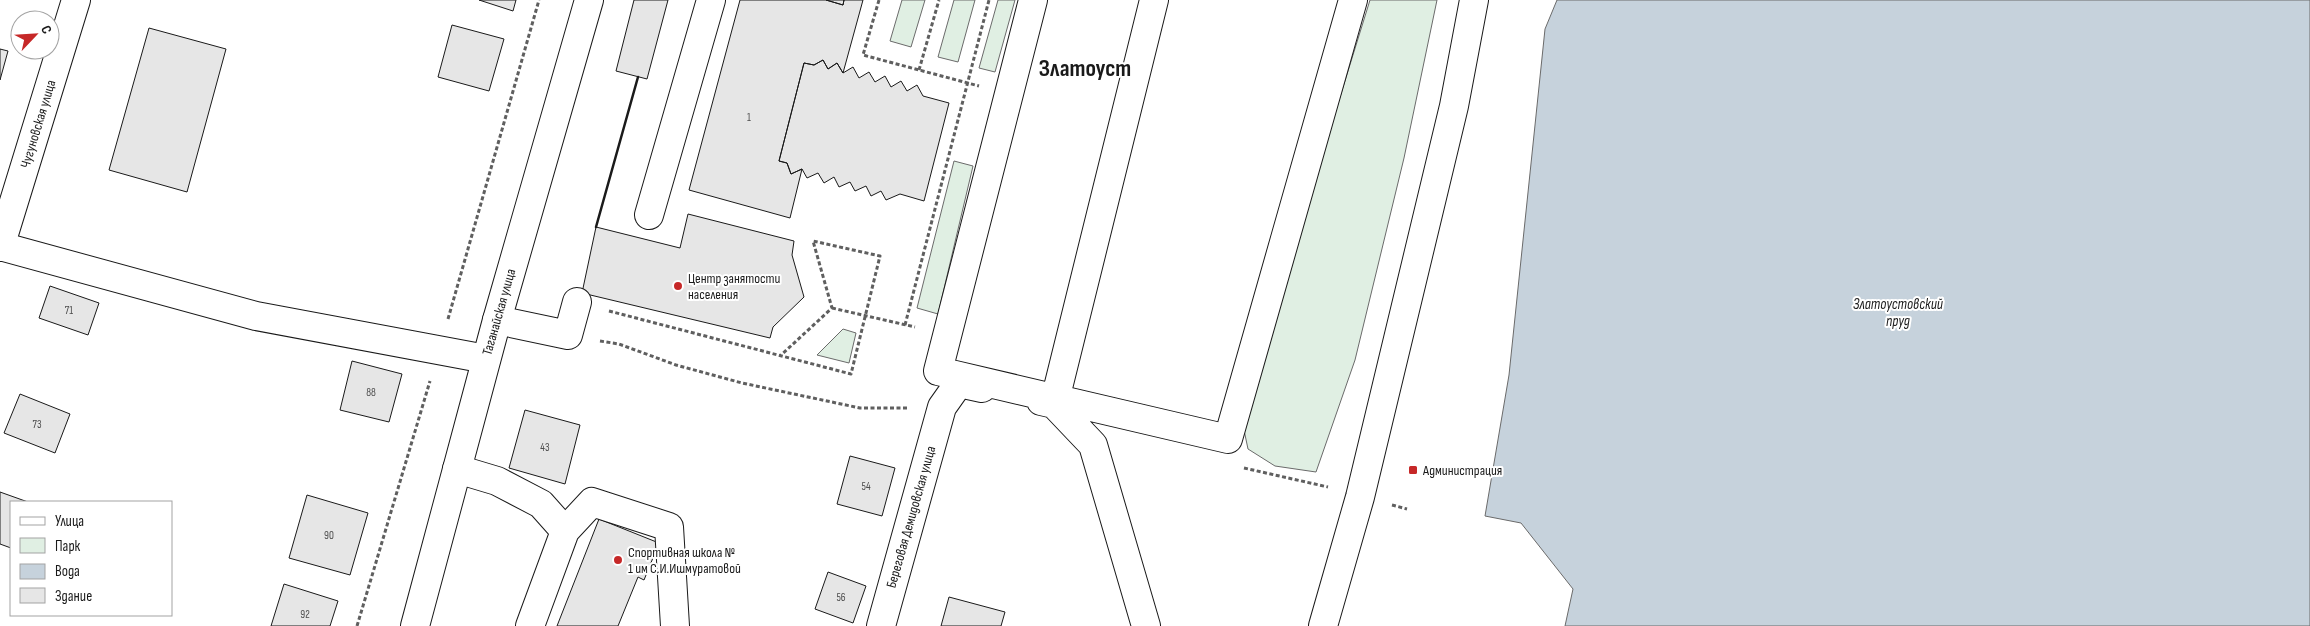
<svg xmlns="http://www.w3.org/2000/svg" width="2310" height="626" font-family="'Sofia Sans Condensed',sans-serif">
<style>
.green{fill:#e0efe3;stroke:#6a6a6a}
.water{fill:#c6d2dc;stroke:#6a6a6a}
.building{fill:#e6e6e6;stroke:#1a1a1a}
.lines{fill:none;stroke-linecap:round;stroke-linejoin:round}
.minor-casing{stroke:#1a1a1a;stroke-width:30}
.major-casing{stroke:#1a1a1a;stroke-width:30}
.path{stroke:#5f5f5f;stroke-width:3;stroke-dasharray:4 2.5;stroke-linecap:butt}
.minor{stroke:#fff;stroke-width:28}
.major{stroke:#fff;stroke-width:28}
.wall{stroke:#1a1a1a;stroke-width:2.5}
.poi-dot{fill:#c62828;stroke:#fff;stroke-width:2}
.labels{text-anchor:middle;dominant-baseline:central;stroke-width:4;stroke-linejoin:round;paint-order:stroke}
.number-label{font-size:11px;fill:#4d4d4d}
.street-label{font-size:14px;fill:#1a1a1a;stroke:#fff}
.poi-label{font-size:14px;fill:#1a1a1a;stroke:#fff;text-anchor:start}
.water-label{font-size:15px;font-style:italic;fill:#1a1a1a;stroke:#fff}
.town-label{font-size:24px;font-weight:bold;fill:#1a1a1a;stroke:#fff}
</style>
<rect width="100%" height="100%" fill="#fff"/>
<!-- green -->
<path class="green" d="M902 0H925L911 47 890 41Z
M954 0H975L958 62 938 57Z
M998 0H1015L995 72 979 68Z
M1370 0H1437L1404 158 1355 360 1316 472 1275 466 1248 449 1244 430 1296 239Z
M954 161 973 166 938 314 917 308Z
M843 329 856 333 849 363 817 355Z"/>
<!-- water -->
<path class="water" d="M1557 0H2310V626H1565L1573 589 1521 523 1485 516 1509 375 1545 29Z"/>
<!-- building -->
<path class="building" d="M479 0H516L513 11Z
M634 0H668L647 79 616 71Z
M740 0H826L843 5 844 0H863L843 73 837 63 828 69 823 60 814 65 804 63 779 161 787 163 791 174 802 169 790 218 689 190Z
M826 0H844L843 5Z
M452 25 504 39 489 91 438 77Z
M149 28 226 49 187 192 109 170Z
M0 49 8 51 0 80Z
M823 60 828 69 837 63 843 73 853 67 859 78 869 72 875 82 885 76 891 87 901 81 907 91 917 85 923 96 949 103 924 201 900 194 886 200 881 191 871 196 866 186 855 191 850 182 839 187 834 177 824 183 818 173 807 178 802 169 791 174 787 163 779 161 804 63 814 65Z
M688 214 794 241 792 255 804 297 773 327 770 338 582 293 596 227 680 248Z
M50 286 99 303 88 335 39 318Z
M352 361 402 374 389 422 340 410Z
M20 394 70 414 55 453 4 433Z
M525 410 580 425 565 484 509 468Z
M850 456 895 468 882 516 837 504Z
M0 492 28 502H11V548L0 544Z
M307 495 368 513 350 575 289 558Z
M599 519 659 543 644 580 638 577 618 626H557Z
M828 572 866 586 853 623 815 609Z
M284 584 338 601 330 626H271Z
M949 597 1005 612 1001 626H941Z"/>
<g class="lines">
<defs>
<path id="minor" d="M1033 0 938 371 1228 439 1353 0
M649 215 711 0
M0 246 256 316 486 359
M0 247 76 0
M497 320 568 335 577 302
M1041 401 1054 404 1093 445 1146 626
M1054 404 1154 0
M457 469 497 481 541 504 565 531
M530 626 565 531 592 502 669 527 675 626
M881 626 942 407 959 383 982 388"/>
<path id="major" d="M415 626 497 320 589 0
M1323 626 1360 497 1454 106 1474 0"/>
</defs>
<!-- minor casing -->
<use href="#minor" class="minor-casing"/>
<!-- major casing -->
<use href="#major" class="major-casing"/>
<!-- path -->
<path class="path" d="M879 0 863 55 979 86
M919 70 939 0
M832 308 915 327
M609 311 851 374 880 256 813 241 832 308 780 356
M448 319 539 0
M905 325 989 0
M600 341 619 344 676 365 742 383 860 408H907
M1244 468 1328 487
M1392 505 1407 509
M357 626 430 381"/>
<!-- minor -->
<use href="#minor" class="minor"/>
<!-- major -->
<use href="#major" class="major"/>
<!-- wall -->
<path class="wall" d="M596 227 638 77"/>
</g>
<!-- markers -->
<g class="poi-dot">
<circle cx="678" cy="286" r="5"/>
<rect x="1408" y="465" width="10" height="10" rx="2.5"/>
<circle cx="618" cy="560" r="5"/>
</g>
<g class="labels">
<!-- number labels -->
<g class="number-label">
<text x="749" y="117">1</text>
<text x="69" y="310">71</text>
<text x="371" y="392">88</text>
<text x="37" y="424">73</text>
<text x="545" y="447">43</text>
<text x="866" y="486">54</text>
<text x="329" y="535">90</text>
<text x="841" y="597">56</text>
<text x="305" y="614">92</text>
</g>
<!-- street labels -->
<g class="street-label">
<text transform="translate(38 124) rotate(-73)">Чугуновская улица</text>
<text transform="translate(499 312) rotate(-74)">Таганайская улица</text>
<text transform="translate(911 517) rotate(-74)">Береговая Демидовская улица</text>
</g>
<!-- poi labels -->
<g class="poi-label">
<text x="688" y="278">Центр занятости<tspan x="688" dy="16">населения</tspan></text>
<text x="1423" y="470">Администрация</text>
<text x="628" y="552">Спортивная школа №<tspan x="628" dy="16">1 им С.И.Ишмуратовой</tspan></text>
</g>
<!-- water labels -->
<g class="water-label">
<text x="1898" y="304">Златоустовский<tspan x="1898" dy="17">пруд</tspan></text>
</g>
<!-- town labels -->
<g class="town-label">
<text x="1085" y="68">Златоуст</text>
</g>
</g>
<!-- legend -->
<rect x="10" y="501" width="162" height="115" fill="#ffffff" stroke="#a3a3a3"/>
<rect x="20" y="517" width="25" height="8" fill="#ffffff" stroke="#a3a3a3"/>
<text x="55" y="526" font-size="15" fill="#1a1a1a">Улица</text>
<rect x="20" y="538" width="25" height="15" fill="#e0efe3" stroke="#a3a3a3"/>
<text x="55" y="551" font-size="15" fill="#1a1a1a">Парк</text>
<rect x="20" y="564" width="25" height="15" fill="#c6d2dc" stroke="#a3a3a3"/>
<text x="55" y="576" font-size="15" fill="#1a1a1a">Вода</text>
<rect x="20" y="588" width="25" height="15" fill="#e6e6e6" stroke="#a3a3a3"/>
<text x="55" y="601" font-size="15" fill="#1a1a1a">Здание</text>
<!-- north arrow -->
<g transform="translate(35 35) rotate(65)"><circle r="24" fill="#ffffff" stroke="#a3a3a3"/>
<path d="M0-4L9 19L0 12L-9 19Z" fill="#c62828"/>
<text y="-8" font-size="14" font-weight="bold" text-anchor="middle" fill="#1a1a1a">С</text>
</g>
</svg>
